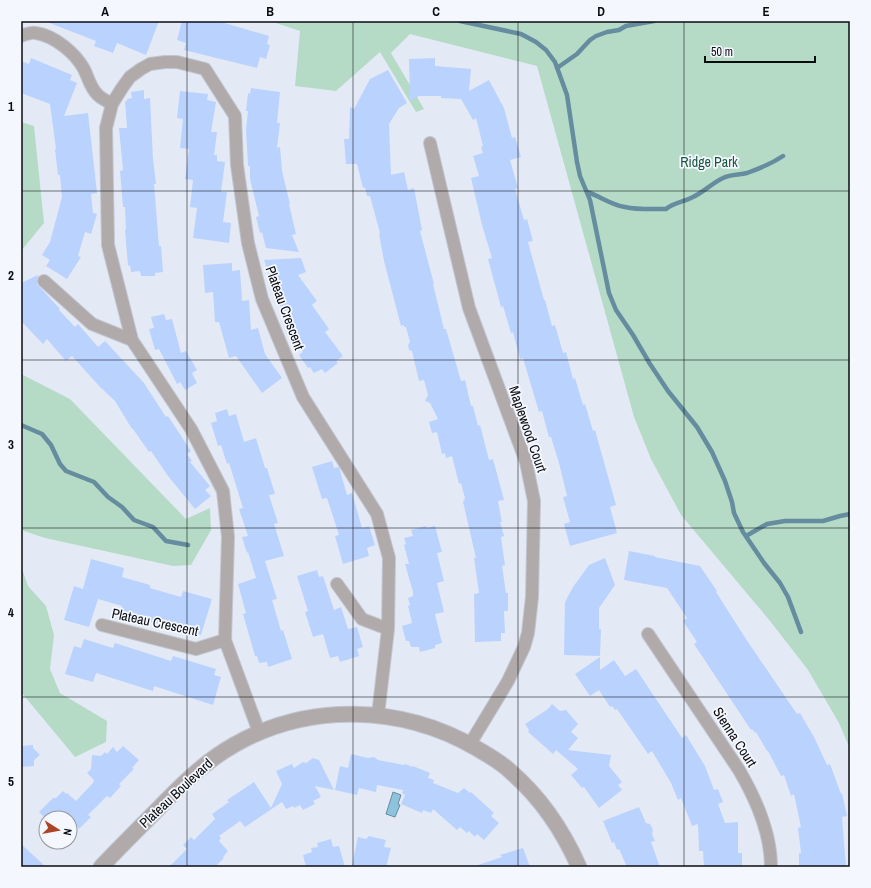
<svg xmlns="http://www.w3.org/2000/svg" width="871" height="888" font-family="'Archivo Narrow',sans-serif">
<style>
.green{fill:#b5dbc6}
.water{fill:#8dc3dc;stroke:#668c9f}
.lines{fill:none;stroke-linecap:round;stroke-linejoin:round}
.stream{stroke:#668c9f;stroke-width:4.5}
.building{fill:#bad2fe}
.minor-casing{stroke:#c1c6d0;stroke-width:14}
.tertiary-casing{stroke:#c1c6d0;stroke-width:17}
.minor{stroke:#b1aaaa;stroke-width:12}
.tertiary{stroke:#b1aaaa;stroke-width:15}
.grid{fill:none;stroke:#0a0c10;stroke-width:1;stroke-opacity:0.55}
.labels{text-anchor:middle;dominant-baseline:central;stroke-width:3.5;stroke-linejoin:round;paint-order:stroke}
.park-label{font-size:14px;fill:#19563c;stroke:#f4f7fe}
.street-label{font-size:14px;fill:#0a0c10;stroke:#f4f7fe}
.neatline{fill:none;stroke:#0a0c10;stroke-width:1.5}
.grid-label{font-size:13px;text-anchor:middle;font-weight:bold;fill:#0a0c10}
</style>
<rect width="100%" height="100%" fill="#e4eaf5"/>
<!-- green -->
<path class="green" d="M270 21H850V749L839 723 808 670 770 621 681 515 651 459 634 417 537 66 410 34 391 53 424 109 416 112 380 52 336 91 295 86 300 31Z
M21 122 34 126 44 223 21 251Z
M21 374 70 399 186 519 210 508 211 530 191 565 173 566 45 538 21 530Z
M21 566 28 586 46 606 54 635 50 669 60 693 107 721 106 742 75 757 21 692Z"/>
<!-- water -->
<path class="water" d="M393 792 401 795 398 804 400 805 395 817 386 814Z"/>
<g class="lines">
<!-- stream -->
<path class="stream" d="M460 21 521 34 536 42 546 50 555 62 567 95 577 162 580 176 590 200 609 293 616 310 633 335 650 364 668 391 697 427 712 452 725 481 732 502 734 513 743 532 764 563 780 583 788 597 801 632
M557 68 577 54 590 40 596 36 607 32 619 30 626 26 654 21
M587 192C600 196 611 205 625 207 638 210 653 209 666 209 673 203 683 202 691 198 703 193 712 183 723 178 731 174 739 175 747 173 761 168 771 164 783 156
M21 425 42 434 51 445 60 464 66 471 94 482 108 497 122 507 134 520 153 527 166 541 188 545
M746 536 767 524 785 521H823L840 516 850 514"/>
</g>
<!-- building -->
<path class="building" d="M47 21H159L146 55 117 43 113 53 94 46 96 41 47 22Z
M182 21H218L269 36 267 44 270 45 266 59 260 57 257 68 184 50 186 43 177 40Z
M31 58 72 75 70 80 77 83 64 116 88 113 97 193 91 194 93 213 97 214 91 234 85 232 78 256 81 257 67 279 46 266 50 260 42 255 50 242 62 197 60 175H58L55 149H56L50 104 21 93V61L29 64Z
M435 58V66L471 69 469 91 489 80 504 108 512 138 515 137 521 157 510 160 518 188 515 189 524 220 527 219 533 241 528 242 544 300H545L552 326 555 325 563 353 566 352 573 379 575 378 583 405 585 404 593 431 595 430 616 505 610 507 617 533 570 546 564 524 570 522 563 497 567 496 559 463 551 437H549L542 411 539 412 523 358 520 359 513 332 511 333 503 306 501 307 488 259 492 258 482 225 471 178 479 176 473 156 483 153 481 147 483 146 476 118 473 120 461 99 441 98V96H419L410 101 409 59Z
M388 70 407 103 399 108 389 124 391 175 404 172 408 190 414 188 422 230 420 231 434 284H433L444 329H446L461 381 465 380 471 406H473L478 426 480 425 489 460 493 459 504 500 498 501 502 522H500L504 536 501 537 505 565 502 566 506 593H508V611H504L505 633H501V641L475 642 474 594 479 593 474 558H476L464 506 463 502 465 498 461 483 459 484 452 456 446 458 445 453 442 454 437 432 432 433 429 422 438 419 430 403 425 401 428 395 424 380 419 381 412 351 409 350 408 345 410 342 406 327H404V325L401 326 384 261 379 234 380 233 370 196H367L365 187 363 188 357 164H346L344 139H349L350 107 354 109 370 79Z
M251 88 280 92 277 123H280L277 148 280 147 282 171 290 204H289L296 234 292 235 299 252 266 248 262 232 260 233 256 217 259 216 250 179V166H248L246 129 248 111H246L248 93 250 94Z
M144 90V99L150 98 153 159 156 184H154L159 246H161L163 272 155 273V276H141L140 271 131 272 130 265 128 266 125 230H126L125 207H123L120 171 123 170 119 128H127L125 101H127V99L132 98 131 92Z
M180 91 208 94 207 100 216 102 211 132H217L214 155H217V161L225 162 221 192H227L223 222 231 223 229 243 193 238 197 208 190 207 193 180 185 179 189 149 180 148 183 119 177 118Z
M301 258 306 272 298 275 317 301 312 305 329 329 325 332 343 356 336 361 338 363 325 373 322 369 314 373 310 367 308 368 299 355 303 352 286 328 293 323 275 299 280 296 271 273 269 274 264 260Z
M232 263V271L240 270 242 301 249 300 251 330 258 328 265 354 282 378 262 393 236 356 229 358 219 322H215L213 292 205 293 203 265Z
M38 275 37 284 60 309 59 310 75 327 78 324 98 347 105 341 144 383 166 417 168 416 191 451 187 454 192 461 190 462 210 486 205 490 211 496 195 509 168 476 151 451 149 452 133 429H132L115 401 100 387 72 356 66 361 47 339 43 344 21 321V283Z
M164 314 166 320 172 319 181 353 186 351 197 370 192 373 197 383 185 390 180 382 177 384 159 349 155 350 149 329 154 328 151 317Z
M227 409 229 416 236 414 244 442 256 438 265 468H267L275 494 269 495 278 523 274 524 284 556 265 561 277 599 272 600 281 631 283 630 292 659 268 667 267 662 259 663 257 656H255L243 614 246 613 238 584 256 578 248 552 247 553 242 537 248 536 239 509 243 508 231 469 229 463 227 464 221 445 218 446 211 423 217 421 215 413Z
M332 461 334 468 339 467 347 495 352 493 362 528 369 526 375 545 367 548 369 556 343 564 335 536 339 535 327 498 322 499 312 467Z
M426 526 427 528 435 526 442 552 437 553 444 581 437 583 444 612 435 614 442 643 435 645V648L420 652 419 647H411L409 641H406L402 626 412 623 408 606 410 605 408 598 413 596V592L405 564H409L404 545 406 544 404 538 413 536 411 530Z
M629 551 655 556V557L700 566 717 591 716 592 746 639 797 714 800 713 814 737 827 765 830 764 841 794 842 793 847 816 842 817 846 867H799V853H801L798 828 801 827 794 794 791 796 784 775 781 776 768 751H767L756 732 755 733 752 729 751 730 694 644 697 642 683 621 687 618 667 588 624 580Z
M605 558 615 585 599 608V629H601L600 656 564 655 565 602 573 587 589 565Z
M91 559 124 568 122 577 150 585V588L181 597 183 591 212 599 201 635 169 628 121 613 122 606 98 599 89 627 64 620 74 586 83 589Z
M317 570 319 577 323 576 334 610 341 607 348 629 357 627 363 647 357 649 359 656 340 662 338 656 330 658 323 634 313 637 305 612 308 611 297 576Z
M84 639 113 648 115 643 171 661 173 656 216 669 214 675 221 677 213 705 154 686 153 691 96 673 93 682 65 674 74 646 81 648Z
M600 657V670L614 660 625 676 636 669 682 738 686 735 705 766 714 790 718 789 723 802 718 804 725 823 738 822V853H742V867H704L703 851H699L698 824 692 826 681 798 678 800 671 783 652 751 648 754 617 709 615 710 612 706 610 707 599 690 590 696 575 674Z
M552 704 560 711 566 710 578 724 571 732 578 738 568 750 611 755 609 766 622 782 618 785 622 790 599 808 584 787 582 788 571 775 578 769 556 750 553 754 528 732 529 730 525 724 548 709Z
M33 745V748L40 755 34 760V766L21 767V746Z
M123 746 139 760 132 768 134 769 119 784 121 786 110 798 107 796 88 815 91 817 79 829 77 826 70 833V818H45L39 812 53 798H56L63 791 66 794 67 793 76 801 93 783 94 780 87 773 91 769 92 755 101 756 105 752 107 754 113 747 117 752Z
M351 754 368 758 374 757 378 760 404 765 405 764 413 767V766L430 773 428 778 434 780 433 783 458 793 464 788 470 793 471 792 494 813 491 816 499 823 484 840 477 834 475 837 469 831 467 833 460 827 457 830 433 809 431 813 423 810 422 813 401 804 405 795 402 793 403 790 377 785 376 792 359 788 357 795 335 790 340 766 348 768Z
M313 758 319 760 334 790 315 786 321 797 313 801 315 804 303 810 300 805 294 808 293 806 286 809 282 802 245 827 240 821 219 836 221 838 219 841 228 851 223 857 224 858 215 867H169L187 849 183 845 191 837 194 840 215 819 212 814 229 802 227 800 254 782 271 808 282 784 276 771 292 764 294 768 303 762 306 763Z
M639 807 646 823 650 824 653 830 652 834 655 841 651 842 660 867H627L619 849 617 850 614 842 612 843 603 821Z
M369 836 386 840 384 847 391 848 386 867H362L352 865 358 837 366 839Z
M331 839 333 847 339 846 345 867H306L303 855 312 852 311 848 318 847 317 843Z
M21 844 46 867H21Z
M523 848 530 867H478V865L502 857 500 855Z"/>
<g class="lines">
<defs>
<path id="minor" d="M21 36C26 34 31 32 36 33 55 36 75 53 84 69 88 77 90 87 97 94 100 98 107 101 112 104
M430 143 469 308 526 462 534 501 532 597 528 633 524 647 508 681 470 744
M44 281 92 324 132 340
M337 584 362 619 388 629
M102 625 196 649 225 640
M648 634 739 770C756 799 771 832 771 867
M259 732 225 640 228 537 223 491 191 429 132 340 108 245 106 128 112 104 122 88 130 77 141 69 150 64 165 62H177L205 69 235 116 237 165 248 243 262 299 303 397 377 514 389 558 388 629 378 715"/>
<path id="tertiary" d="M101 867C119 848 137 830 156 811 180 786 204 762 234 745 309 702 402 705 476 748 488 755 501 762 511 772 541 798 563 831 579 867"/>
</defs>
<!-- minor casing -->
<use href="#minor" class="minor-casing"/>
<!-- tertiary casing -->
<use href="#tertiary" class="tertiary-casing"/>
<!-- minor -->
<use href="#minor" class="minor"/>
<!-- tertiary -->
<use href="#tertiary" class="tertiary"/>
</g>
<!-- grid -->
<path class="grid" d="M187 21V867M353 21V867M518 21V867M684 21V867M21 191H850M21 360H850M21 528H850M21 697H850"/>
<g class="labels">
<!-- park labels -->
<g class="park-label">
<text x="709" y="162">Ridge Park</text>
</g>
<!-- street labels -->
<g class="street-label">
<text transform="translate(285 308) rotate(70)">Plateau Crescent</text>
<text transform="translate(528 429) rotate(71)">Maplewood Court</text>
<text transform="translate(155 622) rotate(12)">Plateau Crescent</text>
<text transform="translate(735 737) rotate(57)">Sienna Court</text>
<text transform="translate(176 793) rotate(-43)">Plateau Boulevard</text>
</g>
</g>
<!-- border -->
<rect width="871" height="888" fill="none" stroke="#f4f7fe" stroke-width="44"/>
<!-- north arrow -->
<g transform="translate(58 830) rotate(101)"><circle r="19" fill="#f4f7fe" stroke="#96999f"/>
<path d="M0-3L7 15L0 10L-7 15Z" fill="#ad4524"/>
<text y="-6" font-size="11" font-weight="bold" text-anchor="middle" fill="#0a0c10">N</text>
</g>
<!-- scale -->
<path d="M705 56v6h110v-6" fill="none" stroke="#0a0c10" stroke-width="2"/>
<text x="711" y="56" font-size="12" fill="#0a0c10" stroke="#f4f7fe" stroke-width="3" paint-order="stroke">50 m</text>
<rect x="22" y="22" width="827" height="844" class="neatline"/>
<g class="grid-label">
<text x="105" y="16">A</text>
<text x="270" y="16">B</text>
<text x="436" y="16">C</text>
<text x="601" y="16">D</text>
<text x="766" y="16">E</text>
<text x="11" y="111">1</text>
<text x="11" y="280">2</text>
<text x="11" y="449">3</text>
<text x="11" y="617">4</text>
<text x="11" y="786">5</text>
</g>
</svg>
